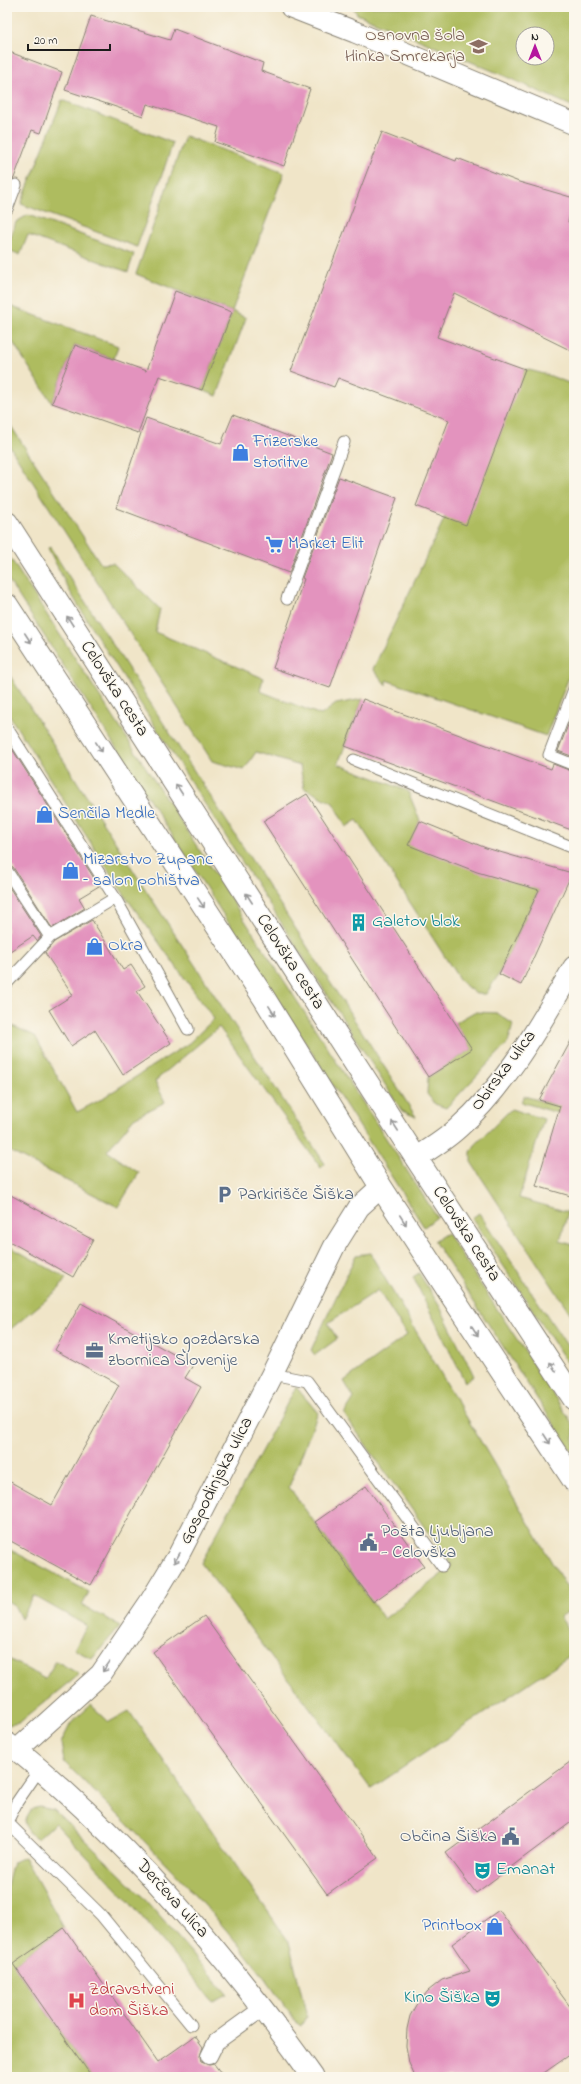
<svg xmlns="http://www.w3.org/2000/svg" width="581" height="2084" font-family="'Indie Flower',sans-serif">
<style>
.green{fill:#aebc5e;stroke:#656c3d;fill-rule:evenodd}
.building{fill:#e393be}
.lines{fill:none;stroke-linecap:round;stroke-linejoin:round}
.service-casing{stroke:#868072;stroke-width:13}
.pedestrian-casing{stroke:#868072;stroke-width:18}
.minor-casing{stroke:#868072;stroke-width:23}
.primary-casing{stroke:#868072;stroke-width:24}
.service{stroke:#fff;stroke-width:11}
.pedestrian{stroke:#fff;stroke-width:16}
.minor{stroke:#fff;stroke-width:21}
.primary{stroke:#fff;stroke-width:22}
.oneway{stroke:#999}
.labels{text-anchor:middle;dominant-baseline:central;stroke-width:3;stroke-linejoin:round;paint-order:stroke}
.education-label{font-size:18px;fill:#785e54;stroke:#fbf7ec;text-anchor:end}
.shop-label{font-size:18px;fill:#366cbe;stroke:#fbf7ec;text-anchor:start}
.street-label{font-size:18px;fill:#1c1c1c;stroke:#fbf7ec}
.culture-label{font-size:18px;fill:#0d838f;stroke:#fbf7ec;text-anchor:start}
.service-label{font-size:18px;fill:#4e5e75;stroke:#fbf7ec;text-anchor:start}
.health-label{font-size:18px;fill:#be3a42;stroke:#fbf7ec;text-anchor:start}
</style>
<rect width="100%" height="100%" fill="#fbf7ec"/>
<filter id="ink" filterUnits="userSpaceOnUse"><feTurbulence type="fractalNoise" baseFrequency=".025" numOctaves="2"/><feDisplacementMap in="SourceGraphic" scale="8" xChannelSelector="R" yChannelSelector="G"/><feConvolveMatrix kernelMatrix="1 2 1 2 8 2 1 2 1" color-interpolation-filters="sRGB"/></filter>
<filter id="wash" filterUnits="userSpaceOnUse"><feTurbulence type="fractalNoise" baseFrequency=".012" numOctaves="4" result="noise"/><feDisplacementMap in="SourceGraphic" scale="16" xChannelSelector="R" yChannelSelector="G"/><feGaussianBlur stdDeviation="0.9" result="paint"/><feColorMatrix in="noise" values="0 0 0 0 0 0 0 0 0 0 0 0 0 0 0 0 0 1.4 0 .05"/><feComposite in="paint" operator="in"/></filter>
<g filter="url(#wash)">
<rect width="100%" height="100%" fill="#f0e5c8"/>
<!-- green -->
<path class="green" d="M353 7H574V107L500 74 357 14ZM523 34H547V58H523Z
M62 100 173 143 137 247 21 204Z
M185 136 284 173 232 311 246 318 217 396 202 390 232 312 136 274Z
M28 215 134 254 128 272 28 235 20 255 7 249 16 222Z
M7 305 118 346 114 359 75 345 52 403 7 333Z
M525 369 548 375 574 385V664L546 736 386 680V685L373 669 445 517Z
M7 420 101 564 113 563 160 609 155 632 263 678 260 691 321 715 336 704 363 699 338 764 408 791 420 821 409 845 539 890 499 974 486 994H476L461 982 357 820 346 827 333 803 304 788 300 766 256 752 244 770 212 761 7 442Z
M50 547 368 1041 416 1117 402 1111 92 628 69 590 48 548Z
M7 553 437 1217 424 1227 7 578Z
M7 671 140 881 325 1164 321 1168 219 1027 155 1081 165 1102 134 1118 107 1151 139 1173 118 1207 7 1150 8 1024 35 1036 77 1112 98 1101 189 1043 214 1019 123 893 7 712Z
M474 1012 497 1013 513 1024 508 1043 446 1108 435 1104 427 1094 428 1077 472 1049 455 1023Z
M524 1096 574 1110V1118L521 1102Z
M511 1109 544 1119 519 1198 568 1212 560 1241 574 1245V1319L471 1162V1152L475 1145Z
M479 1213 574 1356V1373L472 1218Z
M447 1233 574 1426V1455L434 1241Z
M7 1245 66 1278 59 1289 7 1332Z
M370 1253 574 1600V1608L560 1617 574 1637V1653L371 1789 201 1563 296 1387 318 1413 289 1487 384 1619 452 1566 344 1414 354 1398 344 1381 407 1335 378 1290 328 1323 337 1339 315 1355 311 1350 356 1255Z
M419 1273 440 1307 474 1376 465 1382 413 1277Z
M7 1548 89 1592 82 1605 120 1626 92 1659 74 1649 87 1626 34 1596 21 1619 14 1605 7 1601Z
M7 1658 45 1679 56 1661 79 1674 19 1723 7 1725Z
M91 1705 109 1722 129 1711 289 1942 307 2017 302 2026 295 2021C232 1925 145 1841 64 1762L61 1743 71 1723Z
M39 1807 54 1810 141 1895 227 1994 213 2001 125 1897 55 1823 38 1839 28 1832 25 1821 32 1809Z
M24 1857 64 1928 13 1964 92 2077H7V1886L13 1862Z"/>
<g id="blocks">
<!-- building -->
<path class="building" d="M91 16 170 40 174 29 263 63 261 71 310 89 284 166 215 142 219 127 147 104 143 116 65 90Z
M7 51 62 72 41 133 32 130 14 178 10 182 7 189Z
M382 132 456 161 457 158 519 182 574 198 568 222 574 224V352L454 293 437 337 525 369 466 525 416 506 449 420 338 378 334 387 291 371Z
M175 291 232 312 202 390 159 376 138 433 52 403 75 345 146 371Z
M233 415 332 453 289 573 116 508 146 418 221 444Z
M339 477 397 498 330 688 273 668 304 579 302 578Z
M363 699 551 769 553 764 574 772V831L345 746Z
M572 715H574V757L558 751Z
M7 741 99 886 79 898 85 908 52 928 13 867 7 864Z
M307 794 472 1049 428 1077 263 821Z
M420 821 486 848 572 873 521 985 499 974 539 890 477 872 408 845Z
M7 884 41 936 37 941 33 936 7 953Z
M92 920 123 970 131 965 145 986 137 991 171 1043 123 1075 95 1030 71 1046 49 1010 73 995 45 953 54 942Z
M574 1035V1197L536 1186 560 1106 539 1100Z
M7 1193 93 1240 73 1277 7 1240Z
M81 1303 193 1365 185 1378 201 1387 91 1585 7 1539V1480L52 1505 119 1385 55 1350Z
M366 1486 424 1566 373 1602 315 1522Z
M204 1616 378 1858 327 1894 153 1652Z
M574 1759V1820L476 1893 446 1853Z
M499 1910 574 2012V2052L538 2077H415L409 2063 406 2046 407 2029 410 2016 416 2005 428 1991 442 1980 470 1971 452 1944Z
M64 1928 158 2062 195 2036 203 2047 200 2056 201 2062 209 2065 214 2064 224 2077H92L13 1964Z"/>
</g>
</g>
<g filter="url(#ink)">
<use href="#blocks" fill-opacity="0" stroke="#868072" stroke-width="1"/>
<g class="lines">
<defs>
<path id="service" d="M7 209 16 185
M287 599 344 442
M574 689 549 755 574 765
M7 728 115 898
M354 760 574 848
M7 871 50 937
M7 983 50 937 115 898 188 1029
M272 1374 307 1381 442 1566
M39 1770 17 1802 7 1822 101 1915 191 2025"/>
<path id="pedestrian" d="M209 2056 216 2042 263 2008"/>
<path id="minor" d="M291 7 355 32 574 124
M416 1158C430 1149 445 1140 458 1128 507 1085 541 1022 574 967
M7 1743C35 1763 60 1787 85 1810 171 1891 245 1981 313 2077
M17 1750 101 1674 150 1602 178 1556 272 1374 334 1247 359 1207 381 1187"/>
<path id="primary" d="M7 523 416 1158 574 1399
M7 605 264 998 381 1187 453 1298 574 1481"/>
</defs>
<!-- service casing -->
<use href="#service" class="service-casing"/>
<!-- pedestrian casing -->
<use href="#pedestrian" class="pedestrian-casing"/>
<!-- minor casing -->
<use href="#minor" class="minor-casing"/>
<!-- primary casing -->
<use href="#primary" class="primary-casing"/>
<!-- service -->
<use href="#service" class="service"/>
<!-- pedestrian -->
<use href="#pedestrian" class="pedestrian"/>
<!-- minor -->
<use href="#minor" class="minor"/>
<!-- primary -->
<use href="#primary" class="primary"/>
</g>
<!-- one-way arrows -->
<defs><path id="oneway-shaft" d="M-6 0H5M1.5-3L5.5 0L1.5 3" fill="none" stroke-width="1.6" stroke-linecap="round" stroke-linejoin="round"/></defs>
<g class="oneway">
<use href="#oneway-shaft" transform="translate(70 621) rotate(-123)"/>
<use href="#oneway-shaft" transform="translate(28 638) rotate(57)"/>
<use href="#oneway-shaft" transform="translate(99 747) rotate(57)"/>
<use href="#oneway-shaft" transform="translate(179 789) rotate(-123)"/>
<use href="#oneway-shaft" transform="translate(249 898) rotate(-123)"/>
<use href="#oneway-shaft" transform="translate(201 903) rotate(56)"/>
<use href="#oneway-shaft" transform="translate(272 1011) rotate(58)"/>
<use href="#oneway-shaft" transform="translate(395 1126) rotate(-123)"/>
<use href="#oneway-shaft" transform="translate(403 1220) rotate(57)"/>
<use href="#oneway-shaft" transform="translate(475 1331) rotate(57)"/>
<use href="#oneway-shaft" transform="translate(553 1367) rotate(-123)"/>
<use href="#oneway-shaft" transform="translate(547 1439) rotate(57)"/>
<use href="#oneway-shaft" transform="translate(177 1558) rotate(120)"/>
<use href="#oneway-shaft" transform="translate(106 1667) rotate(126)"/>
</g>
</g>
<!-- icons -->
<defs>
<symbol id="school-bare" viewBox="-9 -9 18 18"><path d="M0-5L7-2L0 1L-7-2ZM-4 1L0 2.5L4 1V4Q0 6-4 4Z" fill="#8d6e63" stroke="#fbf7ec" stroke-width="2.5" paint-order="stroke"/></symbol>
<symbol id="shop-bare" viewBox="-9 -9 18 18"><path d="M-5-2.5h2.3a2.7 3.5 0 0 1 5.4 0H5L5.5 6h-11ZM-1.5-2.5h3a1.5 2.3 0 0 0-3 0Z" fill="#3f7fe0" stroke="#fbf7ec" stroke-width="2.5" paint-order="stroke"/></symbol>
<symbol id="supermarket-bare" viewBox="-9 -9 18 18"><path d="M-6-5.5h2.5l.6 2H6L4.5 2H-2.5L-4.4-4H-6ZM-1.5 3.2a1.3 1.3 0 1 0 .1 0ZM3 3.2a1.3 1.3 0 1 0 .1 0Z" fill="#3f7fe0" stroke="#fbf7ec" stroke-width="2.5" paint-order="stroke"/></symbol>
<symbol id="building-bare" viewBox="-9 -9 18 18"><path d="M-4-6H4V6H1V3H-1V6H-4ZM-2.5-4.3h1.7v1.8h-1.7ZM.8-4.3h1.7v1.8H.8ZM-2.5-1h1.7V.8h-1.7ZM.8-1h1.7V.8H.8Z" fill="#0f9aa8" stroke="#fbf7ec" stroke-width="2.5" paint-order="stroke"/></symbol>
<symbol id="parking-bare" viewBox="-9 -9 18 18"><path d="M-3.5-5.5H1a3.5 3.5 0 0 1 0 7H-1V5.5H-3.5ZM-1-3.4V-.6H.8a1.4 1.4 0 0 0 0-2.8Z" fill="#5c6f8a" stroke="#fbf7ec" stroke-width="2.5" paint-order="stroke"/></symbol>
<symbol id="office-bare" viewBox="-9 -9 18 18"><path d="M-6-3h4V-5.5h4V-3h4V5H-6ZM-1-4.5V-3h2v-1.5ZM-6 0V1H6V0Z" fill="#5c6f8a" stroke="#fbf7ec" stroke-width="2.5" paint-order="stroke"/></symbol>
<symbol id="civic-bare" viewBox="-9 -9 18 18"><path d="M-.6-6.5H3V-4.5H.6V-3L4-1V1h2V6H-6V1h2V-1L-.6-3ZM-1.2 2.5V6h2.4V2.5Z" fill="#5c6f8a" stroke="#fbf7ec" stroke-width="2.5" paint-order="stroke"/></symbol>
<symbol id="theatre-bare" viewBox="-9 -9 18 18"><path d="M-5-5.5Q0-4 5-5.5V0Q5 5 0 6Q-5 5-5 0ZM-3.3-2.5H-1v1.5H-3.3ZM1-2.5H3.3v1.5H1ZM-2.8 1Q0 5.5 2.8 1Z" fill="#0f9aa8" stroke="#fbf7ec" stroke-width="2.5" paint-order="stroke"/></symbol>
<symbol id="hospital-bare" viewBox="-9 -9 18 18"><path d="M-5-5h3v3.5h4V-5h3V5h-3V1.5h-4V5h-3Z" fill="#e0444e" stroke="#fbf7ec" stroke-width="2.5" paint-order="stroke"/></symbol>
</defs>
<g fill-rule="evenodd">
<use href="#school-bare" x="466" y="34" width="25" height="25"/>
<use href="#shop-bare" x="228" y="440" width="25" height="25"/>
<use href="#supermarket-bare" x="262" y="532" width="25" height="25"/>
<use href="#shop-bare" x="32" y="802" width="25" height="25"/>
<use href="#shop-bare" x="58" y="858" width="25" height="25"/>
<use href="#building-bare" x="346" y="910" width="25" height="25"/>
<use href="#shop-bare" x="82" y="934" width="25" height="25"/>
<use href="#parking-bare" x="212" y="1182" width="25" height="25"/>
<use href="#office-bare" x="82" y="1338" width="25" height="25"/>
<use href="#civic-bare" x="356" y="1530" width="25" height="25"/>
<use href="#civic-bare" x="498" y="1824" width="25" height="25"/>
<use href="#theatre-bare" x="470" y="1858" width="25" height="25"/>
<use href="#shop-bare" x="482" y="1914" width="25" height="25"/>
<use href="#theatre-bare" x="480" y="1986" width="25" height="25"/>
<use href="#hospital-bare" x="64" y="1988" width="25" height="25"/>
</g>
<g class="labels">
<!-- education labels -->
<g class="education-label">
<text x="465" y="36">Osnovna šola<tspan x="465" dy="21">Hinka Smrekarja</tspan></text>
</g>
<!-- shop labels -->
<g class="shop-label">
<text x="253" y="442">Frizerske<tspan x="253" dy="21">storitve</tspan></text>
<text x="288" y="544">Market Elit</text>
<text x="58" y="814">Senčila Medle</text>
<text x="83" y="860">Mizarstvo Zupanc<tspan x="83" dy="21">– salon pohištva</tspan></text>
<text x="108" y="946">Okra</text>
<text x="482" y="1926" text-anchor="end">Printbox</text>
</g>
<!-- street labels -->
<g class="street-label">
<text transform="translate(114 689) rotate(57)">Celovška cesta</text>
<text transform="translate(290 962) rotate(57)">Celovška cesta</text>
<text transform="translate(504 1071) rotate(-53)">Obirska ulica</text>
<text transform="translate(466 1234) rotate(57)">Celovška cesta</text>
<text transform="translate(217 1481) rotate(-63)">Gospodinjska ulica</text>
<text transform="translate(172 1899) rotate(48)">Derčeva ulica</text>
</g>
<!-- culture labels -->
<g class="culture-label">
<text x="372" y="922">Galetov blok</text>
<text x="496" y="1870">Emanat</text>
<text x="480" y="1998" text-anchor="end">Kino Šiška</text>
</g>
<!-- service labels -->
<g class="service-label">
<text x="238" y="1195">Parkirišče Šiška</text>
<text x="108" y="1340">Kmetijsko gozdarska<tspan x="108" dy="21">zbornica Slovenije</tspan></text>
<text x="381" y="1532">Pošta Ljubljana<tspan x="381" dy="21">- Celovška</tspan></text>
<text x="497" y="1837" text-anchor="end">Občina Šiška</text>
</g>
<!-- health labels -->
<g class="health-label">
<text x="89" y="1990">Zdravstveni<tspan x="89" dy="21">dom Šiška</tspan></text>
</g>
</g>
<!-- margin -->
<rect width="581" height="2084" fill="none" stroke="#fbf7ec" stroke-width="24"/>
<!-- north arrow -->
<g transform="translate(535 46)"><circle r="19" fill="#fbf7ec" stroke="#a29f99"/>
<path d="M0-3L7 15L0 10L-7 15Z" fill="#b5179e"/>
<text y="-6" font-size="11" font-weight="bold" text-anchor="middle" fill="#1c1c1c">N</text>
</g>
<!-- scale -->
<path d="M28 44v6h82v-6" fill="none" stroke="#1c1c1c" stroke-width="2"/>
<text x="34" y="44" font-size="12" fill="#1c1c1c" stroke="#fbf7ec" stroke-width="3" paint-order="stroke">20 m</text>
</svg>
